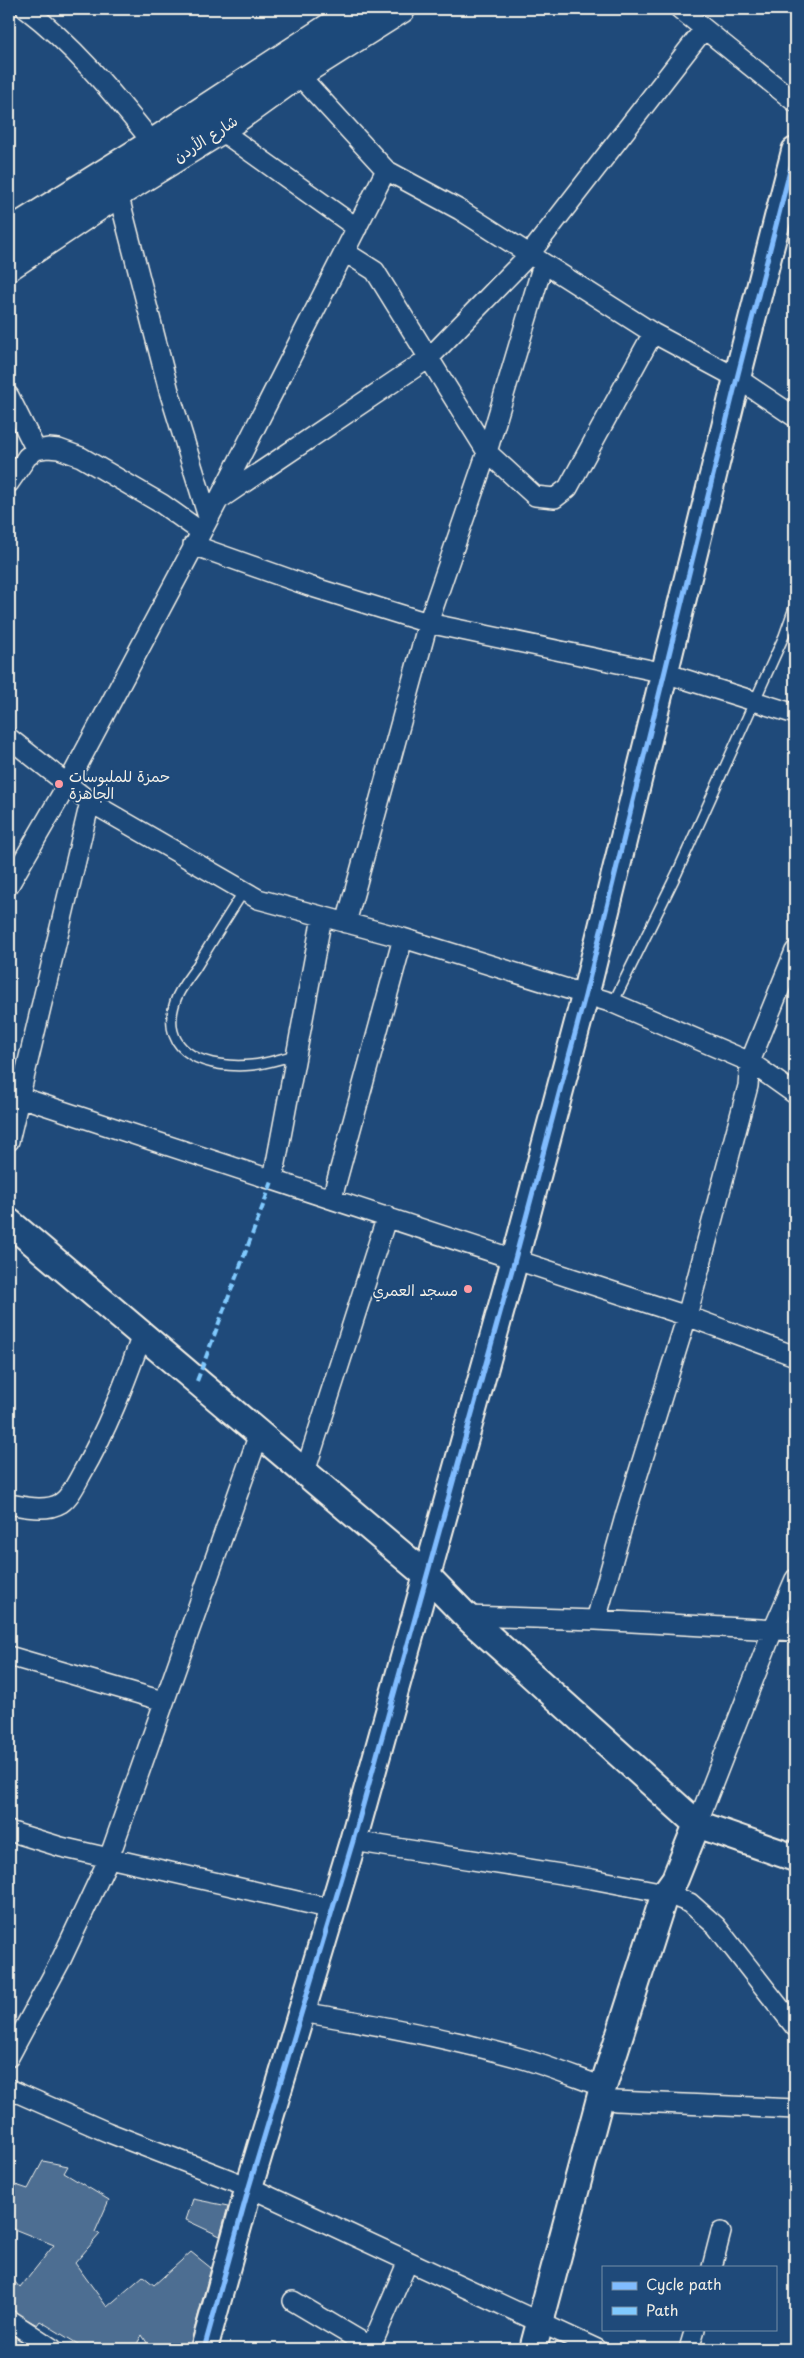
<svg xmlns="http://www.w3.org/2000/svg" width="804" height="2358" font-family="'Playpen Sans','Playpen Sans Arabic',sans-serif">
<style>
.building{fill:#4d6e92;stroke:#f4f1e8}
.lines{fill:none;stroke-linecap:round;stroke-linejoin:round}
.lane-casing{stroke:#f4f1e8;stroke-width:12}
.street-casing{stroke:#f4f1e8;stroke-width:22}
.secondary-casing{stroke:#f4f1e8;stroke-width:30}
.highway-casing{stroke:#f4f1e8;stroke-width:31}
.lane{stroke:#1f4a7a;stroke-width:9}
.street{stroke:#1f4a7a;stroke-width:19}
.secondary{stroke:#1f4a7a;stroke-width:26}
.highway{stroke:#1f4a7a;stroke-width:28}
.quiet{stroke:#80caff;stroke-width:4;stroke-dasharray:8 4;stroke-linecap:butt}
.cycleway-casing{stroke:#1f4a7a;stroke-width:8}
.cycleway{stroke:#80bcff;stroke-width:5}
.poi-dot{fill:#ff9aa2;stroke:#1f4a7a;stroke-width:2}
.labels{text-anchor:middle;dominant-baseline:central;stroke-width:4;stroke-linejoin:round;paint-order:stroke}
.street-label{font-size:15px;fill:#f4f1e8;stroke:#1f4a7a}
.poi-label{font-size:15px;fill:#f4f1e8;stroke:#1f4a7a;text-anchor:start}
</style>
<rect width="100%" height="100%" fill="#1f4a7a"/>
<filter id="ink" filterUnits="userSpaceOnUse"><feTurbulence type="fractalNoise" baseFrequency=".02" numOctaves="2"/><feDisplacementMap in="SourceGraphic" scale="10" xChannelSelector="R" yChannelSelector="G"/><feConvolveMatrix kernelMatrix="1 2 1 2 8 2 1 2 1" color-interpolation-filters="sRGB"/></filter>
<g filter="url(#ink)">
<!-- building -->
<path class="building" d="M43 2161 68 2166 64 2173 109 2200 95 2232 100 2234 75 2263 107 2307 143 2276 154 2285 191 2252 211 2268 189 2349H151L142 2335 134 2349H86L40 2321 37 2325 9 2309V2275L20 2288 54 2245 9 2227 16 2185 28 2189Z
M193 2199 228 2206 220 2236 186 2220Z
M9 2333 23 2342 17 2349H9Z"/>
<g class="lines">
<defs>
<path id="lane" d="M244 891C227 917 211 943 195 969 188 979 178 991 175 1002 158 1055 210 1069 252 1065 266 1064 282 1058 296 1055
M613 1003 677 873 784 636 795 605"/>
<path id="street" d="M26 9C76 47 114 95 153 143
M680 9 795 102
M298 74 386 170 460 210 653 333 737 378 795 417
M220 130 357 228
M118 193 169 391 208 517
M345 252 375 271 487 452 535 496 555 498 568 488 653 333
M9 396 36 450
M9 483 27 457 36 450 48 448 59 449 81 457 162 504 200 531
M220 499 429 358 529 255 704 29
M193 545 309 586 428 623 665 673 795 714
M9 738 90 802 258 899 403 938 613 1003 750 1062 795 1094
M9 885 67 785 219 499 386 170
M346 923 428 623 487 452 543 264
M20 1097 687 1316 795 1356
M9 1141 90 802
M273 1179 322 917
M332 1198 403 938
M305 1472 387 1216
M9 1504C26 1507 46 1512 61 1503 70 1497 76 1484 81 1475 107 1430 125 1383 142 1335
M466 1616 596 1620 795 1631
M596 1620 626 1513 687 1316 748 1086 750 1062 795 951
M9 1656 163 1701
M697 1824 773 1630 795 1579
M9 1831 61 1847 332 1909
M353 1841 592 1879 665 1893 690 1903 716 1926 795 2027
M301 2012C375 2024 448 2038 520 2058 548 2066 575 2077 603 2087
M9 2057 61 1960 109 1858 259 1434
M9 2089 107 2132 249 2187 597 2349
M616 2101 795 2109
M712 2267 721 2232
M293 2301 374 2349
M9 2320 53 2349
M371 2347 408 2261
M689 2349 695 2329"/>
<path id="secondary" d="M9 1222 426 1575 466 1616 697 1824 795 1858
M204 2349 249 2187 353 1841 515 1259 585 996 737 378 795 151
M533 2349 603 2087 665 1893 675 1879 697 1824"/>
<path id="highway" d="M9 233 153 143 358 9
M9 266 118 193 220 130 298 74 401 9"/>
</defs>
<!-- lane casing -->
<use href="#lane" class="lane-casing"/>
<!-- street casing -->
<use href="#street" class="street-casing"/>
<!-- secondary casing -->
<use href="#secondary" class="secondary-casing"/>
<!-- highway casing -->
<use href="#highway" class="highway-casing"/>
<!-- lane -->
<use href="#lane" class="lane"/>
<!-- street -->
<use href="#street" class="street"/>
<!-- secondary -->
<use href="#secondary" class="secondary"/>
<!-- highway -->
<use href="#highway" class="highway"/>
<!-- quiet -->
<path class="quiet" d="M197 1381 273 1179"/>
<defs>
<path id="cycleway" d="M204 2349 249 2187 353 1841 515 1259 585 996 737 378 795 151"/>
</defs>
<!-- cycleway casing -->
<use href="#cycleway" class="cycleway-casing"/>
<!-- cycleway -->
<use href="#cycleway" class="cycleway"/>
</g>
</g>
<!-- markers -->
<g class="poi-dot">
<circle cx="59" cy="784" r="5"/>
<circle cx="468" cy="1289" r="5"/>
</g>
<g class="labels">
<!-- street labels -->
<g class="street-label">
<text transform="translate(205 138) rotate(-33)">شارع الأردن</text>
</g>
<!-- poi labels -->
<g class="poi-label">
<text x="69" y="775">حمزة للملبوسات<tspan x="69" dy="17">الجاهزة</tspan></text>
<text x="458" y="1289" text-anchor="end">مسجد العمري</text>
</g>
</g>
<!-- margin -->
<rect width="804" height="2358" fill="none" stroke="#1f4a7a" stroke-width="30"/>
<rect x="15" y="15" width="774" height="2328" fill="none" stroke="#f4f1e8" stroke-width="2" filter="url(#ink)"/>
<!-- legend -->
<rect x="602" y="2266" width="175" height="65" fill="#1f4a7a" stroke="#748da6"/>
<rect x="612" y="2282" width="25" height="8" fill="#80bcff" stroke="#748da6"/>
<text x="646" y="2290" font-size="15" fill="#f4f1e8">Cycle path</text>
<rect x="612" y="2307" width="25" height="8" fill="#80caff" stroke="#748da6"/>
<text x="646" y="2316" font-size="15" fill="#f4f1e8">Path</text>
</svg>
